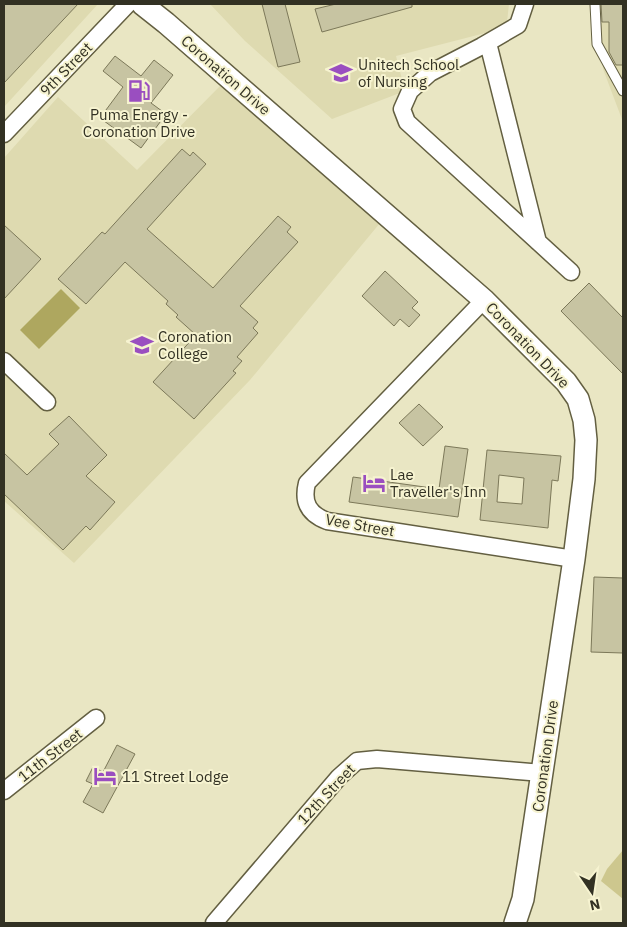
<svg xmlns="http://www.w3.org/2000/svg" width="627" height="927" font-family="'IBM Plex Sans',sans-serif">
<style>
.built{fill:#dedab0}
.green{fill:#cdc78e}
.water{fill:#aea75f}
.building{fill:#c7c4a2;stroke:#7c7859;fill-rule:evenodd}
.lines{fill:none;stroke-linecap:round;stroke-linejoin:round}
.service-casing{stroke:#635f41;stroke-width:11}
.minor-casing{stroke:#635f41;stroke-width:19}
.tertiary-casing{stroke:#635f41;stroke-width:24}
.service{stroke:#fff;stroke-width:9}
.minor{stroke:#fff;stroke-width:16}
.tertiary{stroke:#fff;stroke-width:21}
.labels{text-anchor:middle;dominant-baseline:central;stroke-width:4;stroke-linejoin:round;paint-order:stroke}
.poi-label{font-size:15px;fill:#323123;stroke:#f6f3d0;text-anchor:start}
.street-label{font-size:15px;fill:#323123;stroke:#f6f3d0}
</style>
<rect width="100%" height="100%" fill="#e9e6c3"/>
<!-- built -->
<path class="built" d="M4 4H98L4 107Z
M210 4H509L507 22 493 31 396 56 405 91 332 119 245 41Z
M596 4H623V122L603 69Z
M221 85 380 223 250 380 74 563 4 501V158L58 97 137 170Z"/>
<!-- green -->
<path class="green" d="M623 850V899L601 881 607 869Z"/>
<!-- water -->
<path class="water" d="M61 289 80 308 39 349 20 330Z"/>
<!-- building -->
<path class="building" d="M4 4H78L4 83Z
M262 4H285L300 62 278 67Z
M336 4H412V7L322 32 315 9Z
M601 4H623V65H616L609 52V22H602Z
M115 56 141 76 154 60 173 75 151 103 166 114 141 148 100 118 123 87 103 71Z
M182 149 190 156 193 152 206 164 147 229 213 288 278 216 291 227 287 232 298 242 240 306 258 322 253 328 258 333 237 357 242 361 233 371 236 373 194 419 153 382 196 335 176 317 178 315 166 304 168 301 125 262 86 304 58 279 102 232 105 234Z
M4 225 41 259 4 299Z
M385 271 418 302 412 308 420 315 409 327 400 319 394 326 362 296Z
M589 283 623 318V374L561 311Z
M419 404 443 427 423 446 399 423Z
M69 416 107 455 86 476 115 502 90 530 86 526 63 550 4 494V453L27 475 59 444 49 434Z
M445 446 468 449 458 517 349 502 353 477 439 489Z
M487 450 561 456 558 481 552 480 548 528 480 520ZM499 475 524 478 522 504 497 502Z
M594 577 623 578V653L591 652Z
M117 745 135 754 103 813 83 802 93 784 86 781 93 767 103 772Z"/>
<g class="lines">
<defs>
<path id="service" d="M595 4 597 44 623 91"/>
<path id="minor" d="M525 4 518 25 482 46 430 73 410 91 402 109 407 122 571 272
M488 43 538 242
M4 134 128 4
M484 300 307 483C302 503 309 514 327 521L574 559
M4 361 47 402
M4 791 96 718
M214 923 339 777 357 761 377 759 542 773"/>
<path id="tertiary" d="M142 4 166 23 484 300 566 382 578 399 584 420 586 440 584 479 574 559 523 899 515 923"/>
</defs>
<!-- service casing -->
<use href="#service" class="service-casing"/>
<!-- minor casing -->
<use href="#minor" class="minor-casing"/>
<!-- tertiary casing -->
<use href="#tertiary" class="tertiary-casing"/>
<!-- service -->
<use href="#service" class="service"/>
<!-- minor -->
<use href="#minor" class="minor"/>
<!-- tertiary -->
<use href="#tertiary" class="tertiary"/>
</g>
<!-- icons -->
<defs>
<symbol id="university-bare" viewBox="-9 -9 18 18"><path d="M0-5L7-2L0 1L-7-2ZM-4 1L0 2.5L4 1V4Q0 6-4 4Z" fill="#9a4ec0" stroke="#f6f3d0" stroke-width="2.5" paint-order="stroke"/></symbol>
<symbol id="fuel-bare" viewBox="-9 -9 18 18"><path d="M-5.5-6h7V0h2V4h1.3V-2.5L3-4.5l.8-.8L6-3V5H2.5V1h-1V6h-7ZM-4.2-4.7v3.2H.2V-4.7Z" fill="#9a4ec0" stroke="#f6f3d0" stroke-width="2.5" paint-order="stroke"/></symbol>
<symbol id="school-bare" viewBox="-9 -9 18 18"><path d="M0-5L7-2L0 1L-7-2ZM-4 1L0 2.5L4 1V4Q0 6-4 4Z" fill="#9a4ec0" stroke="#f6f3d0" stroke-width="2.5" paint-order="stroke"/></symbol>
<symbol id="hotel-bare" viewBox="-9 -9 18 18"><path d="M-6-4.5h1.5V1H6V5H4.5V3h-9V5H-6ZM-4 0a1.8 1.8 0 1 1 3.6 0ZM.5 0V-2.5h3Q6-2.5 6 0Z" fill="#9a4ec0" stroke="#f6f3d0" stroke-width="2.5" paint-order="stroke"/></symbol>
</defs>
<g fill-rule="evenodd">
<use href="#university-bare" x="325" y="57" width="32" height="32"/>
<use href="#fuel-bare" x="123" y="75" width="32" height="32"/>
<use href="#school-bare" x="126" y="329" width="32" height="32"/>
<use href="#hotel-bare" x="358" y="467" width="32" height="32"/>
<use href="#hotel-bare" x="89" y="760" width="32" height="32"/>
</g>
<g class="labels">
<!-- poi labels -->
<g class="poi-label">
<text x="358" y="64">Unitech School<tspan x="358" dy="17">of Nursing</tspan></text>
<text x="139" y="114" text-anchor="middle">Puma Energy -<tspan x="139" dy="17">Coronation Drive</tspan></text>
<text x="158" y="336">Coronation<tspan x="158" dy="17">College</tspan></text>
<text x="390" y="474">Lae<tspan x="390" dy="17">Traveller's Inn</tspan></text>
<text x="122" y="776">11 Street Lodge</text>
</g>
<!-- street labels -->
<g class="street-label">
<text transform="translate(66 69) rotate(-46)">9th Street</text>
<text transform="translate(226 75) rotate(41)">Coronation Drive</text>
<text transform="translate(528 345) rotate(46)">Coronation Drive</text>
<text transform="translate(360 525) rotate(10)">Vee Street</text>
<text transform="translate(50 755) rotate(-38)">11th Street</text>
<text transform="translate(545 756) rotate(-82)">Coronation Drive</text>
<text transform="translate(326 794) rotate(-47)">12th Street</text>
</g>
</g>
<!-- border -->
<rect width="627" height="927" fill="none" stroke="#323123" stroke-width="10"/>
<!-- north arrow -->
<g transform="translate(592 892) rotate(167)" stroke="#f6f3d0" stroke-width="4" paint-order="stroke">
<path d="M0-4L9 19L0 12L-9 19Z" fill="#323123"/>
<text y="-8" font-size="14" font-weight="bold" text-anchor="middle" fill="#323123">N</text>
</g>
</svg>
